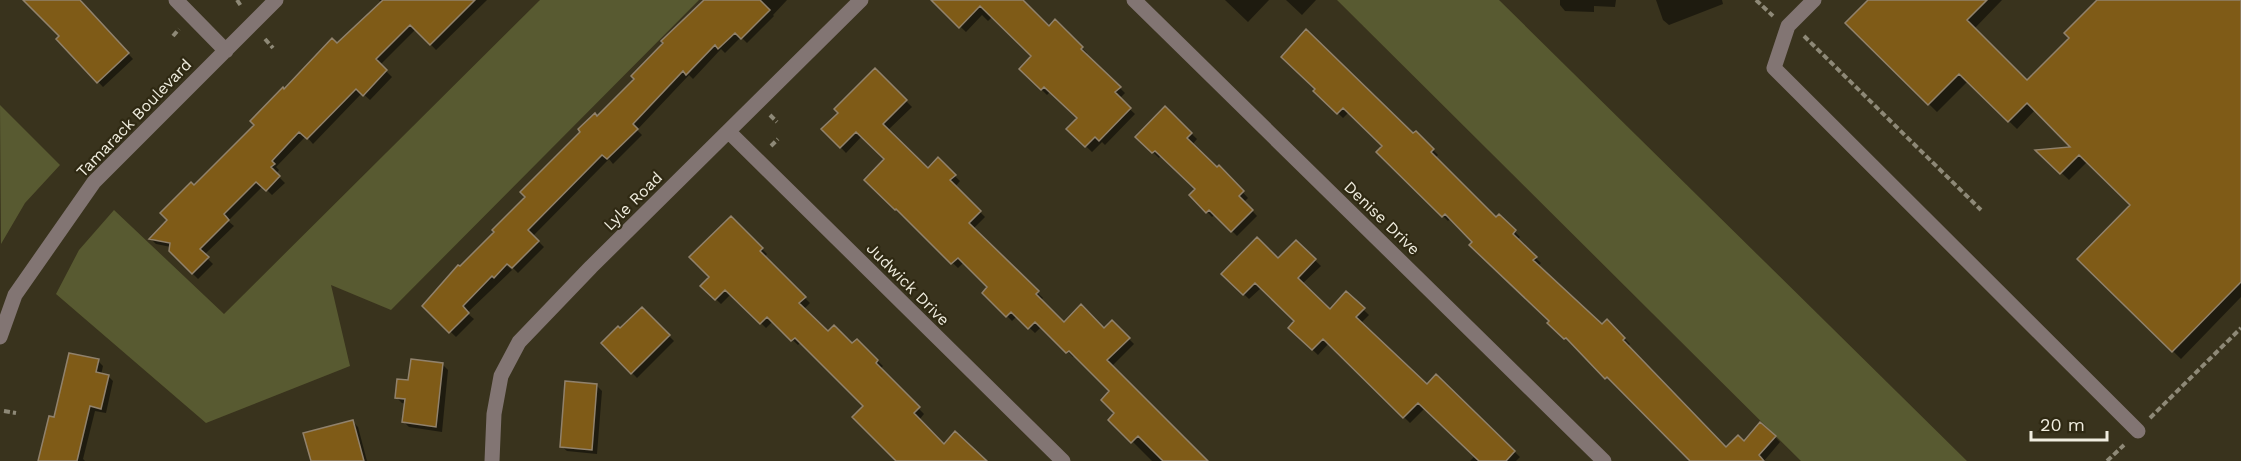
<svg xmlns="http://www.w3.org/2000/svg" width="2241" height="461" font-family="'Work Sans',sans-serif">
<style>
.green{fill:#585a31}
.shadow{fill:#0007}
.building{fill:#7f5b17;stroke:#91826c;stroke-width:1.5}
.lines{fill:none;stroke-linecap:round;stroke-linejoin:round}
.path{stroke:#8e8977;stroke-width:4;stroke-dasharray:6 3;stroke-linecap:butt}
.minor{stroke:#827573;stroke-width:15}
.labels{text-anchor:middle;dominant-baseline:central;stroke-width:4.5;stroke-linejoin:round;paint-order:stroke}
.street-label{font-size:16px;fill:#f0eddf;stroke:#2f2913}
</style>
<rect width="100%" height="100%" fill="#39331d"/>
<!-- green -->
<path class="green" d="M540 0H699L391 310 331 285 350 366 206 423 56 294 79 250 114 210 224 314Z
M1337 0H1499L1967 461H1801Z
M0 105 60 165 25 203 1 244Z"/>
<!-- shadow -->
<path class="shadow" d="M25 0H82L81 3 133 59 103 87 58 39 61 36Z
M379 0H487L436 50 416 29 380 65 392 77 370 100 362 93 313 144 306 136 276 167 279 170 276 174 285 183 272 195 263 186 228 221 234 226 204 255 213 264 198 279 170 251 171 247 156 244 151 239 169 220 194 187 256 125 284 91 382 3Z
M706 0H787L773 15 774 16 747 43 741 37 725 53 721 49 693 79 689 75 637 130 642 135 613 164 609 159 533 236 544 247 518 273 507 262 505 264 512 270 467 313 474 319 456 337 424 306 496 232 597 118 636 80Z
M947 0H1010L1049 28 1055 22 1087 53 1086 55 1125 93 1119 99 1135 114 1105 145 1102 142 1092 152 1068 129 1079 118 1051 91 1047 95 1021 69 1033 56 993 16 988 21 982 15 966 32 940 7Z
M1225 0H1269L1248 22Z
M1286 0H1316L1302 15Z
M1560 0H1616L1615 7 1594 6V12L1565 11 1560 5Z
M1656 0H1722L1723 4 1669 25 1663 20Z
M1870 0H2002L1974 29 2027 82 2071 38 2099 0H2241V297L2181 359 2079 259 2132 205 2088 161 2069 180 2045 157 2073 148 2035 110 2017 129 1968 81 1937 112 1847 23Z
M875 70 912 107 887 131 928 170 938 160 960 181 955 187 985 217 973 229 1043 298 1040 301 1064 324 1104 330 1112 322 1134 344 1112 366 1207 461H1152L1110 419 1116 413 1111 391 1075 355 1073 357 1042 326 1035 333 1017 316 1012 321 984 293 989 287 964 262 958 268 866 180 886 159 862 136 846 153 823 129 840 113Z
M1315 91 1413 135 1416 133 1438 155 1435 158 1496 219 1499 216 1520 237 1517 240 1541 263 1538 266 1602 326 1607 321 1630 344 1627 347 1726 449 1744 443 1775 437 1780 442 1764 461H1694L1476 251 1474 242 1451 218 1448 221 1378 152 1384 146 1349 112 1343 118Z
M1165 108 1197 139 1192 145 1217 169 1219 167 1248 198 1244 202 1257 216 1237 236 1215 214 1212 217 1191 195 1197 190 1161 155 1159 158 1137 137Z
M731 218 767 254 764 258 810 303 803 310 828 333 852 345 857 341 883 366 880 369 924 414 919 420 944 446 985 461H898L865 406 801 342 798 345 773 321 766 328 731 294 721 304 702 286 711 277Z
M1296 242 1321 266 1302 284 1330 311 1346 293 1369 315 1361 323 1427 386 1436 376 1520 457 1516 461H1470L1475 456 1425 408 1410 423 1329 343 1318 355 1290 328 1296 321 1261 288 1249 299 1223 274 1278 260Z
M642 309 674 341 637 378 603 343 620 330Z
M98 361 103 366 101 375 108 376 113 381 106 413 95 411 83 459 85 461H39L56 419Z
M442 364 448 370 442 432 409 427 404 422 406 404 402 403 397 398 409 382Z
M596 385 602 391 597 454 567 451 561 446Z
M353 422 358 427 367 461H312Z"/>
<!-- building -->
<path class="building" d="M23 0H80L129 53 97 83 56 39 59 36Z
M383 0H475L430 45 410 25 376 59 387 70 363 96 356 89 307 139 299 132 272 161 275 164 271 167 280 176 266 191 256 182 224 214 229 220 200 249 209 257 192 274 169 251 170 243 149 239 167 220 160 213 191 182 194 185 254 125 250 121 283 87 284 89 332 38 337 43Z
M704 0H760L770 10 741 39 735 33 718 49 715 45 686 75 683 71 633 124 638 129 607 159 602 155 528 230 539 241 512 268 507 264 494 278 492 276 463 306 469 313 449 333 422 306 458 265 460 266 494 232 492 230 525 197 520 192 580 132 578 129 595 113 597 116 634 79 631 76 663 43 661 41Z
M931 0H1023L1049 26 1055 19 1083 47 1081 49 1121 87 1115 92 1131 108 1099 141 1095 137 1085 147 1066 129 1077 118 1044 87 1041 90 1019 69 1031 56 980 6 959 28Z
M1868 0H1987L1967 20 2027 80 2069 38 2064 33 2097 0H2241V282L2172 352 2077 259 2130 205 2079 155 2060 174 2035 150 2070 147 2027 103 2008 122 1959 74 1928 105 1845 23Z
M1306 29 1413 133 1416 131 1434 149 1431 152 1496 217 1499 214 1516 230 1513 234 1537 257 1533 260 1602 324 1607 319 1625 338 1623 340 1726 447 1738 435 1744 441 1760 422 1776 436 1759 455 1764 461H1690L1607 377 1605 379 1566 338 1564 339 1547 323 1549 321 1469 245 1472 242 1445 214 1442 217 1376 152 1382 146 1343 108 1337 114 1313 91 1315 89 1281 57Z
M875 68 907 100 883 124 928 168 938 157 956 175 950 180 981 211 969 223 1039 291 1036 294 1064 322 1081 304 1104 328 1112 320 1130 338 1107 360 1208 461H1163L1138 436 1131 443 1108 420 1114 413 1101 400 1109 391 1069 351 1066 353 1035 322 1028 329 1011 312 1006 317 982 293 987 287 958 258 951 264 896 209 895 210 864 180 884 159 856 132 840 148 821 129 838 113 834 109Z
M1165 106 1192 133 1187 138 1217 167 1219 165 1244 191 1239 196 1253 210 1231 232 1209 210 1206 213 1189 195 1195 189 1155 151 1152 153 1135 137Z
M731 216 763 248 760 251 806 297 799 303 828 331 834 325 852 343 857 339 878 360 876 363 920 407 914 413 944 444 955 431 987 461H896L852 417 863 406 795 338 791 341 767 317 760 324 725 290 715 300 700 286 709 277 689 257Z
M1257 237 1278 258 1296 240 1316 259 1298 278 1330 309 1346 291 1365 308 1356 317 1427 384 1436 374 1515 451 1506 461H1479L1418 403 1403 418 1323 339 1312 350 1288 328 1294 321 1255 283 1243 295 1221 274Z
M642 307 670 335 631 374 601 343 618 326 620 328Z
M69 353 99 359 96 372 109 375 101 409 90 406 77 461H38L49 416 54 417Z
M411 359 443 363 436 427 402 422 405 399 395 398 397 379 408 380Z
M565 381 597 384 592 450 560 447Z
M353 420 364 461H311L303 433Z"/>
<g class="lines">
<!-- path -->
<path class="path" d="M237 0 241 6
M1756 0 1773 16
M173 36 179 29
M1804 36 1981 210
M265 39 273 48
M770 115 777 122
M771 146 778 139
M4 411 16 413
M2150 418 2241 328
M2107 461 2124 445"/>
<!-- minor -->
<path class="minor" d="M176 0 226 51
M1134 0 1604 461
M1814 0 1788 26 1774 68 2138 431
M729 132 1063 461
M0 337 15 295 94 182 276 0
M492 461 494 414 501 376 519 342 591 267 861 0"/>
</g>
<g class="labels">
<!-- street labels -->
<g class="street-label">
<text transform="translate(134 118) rotate(-46)">Tamarack Boulevard</text>
<text transform="translate(633 201) rotate(-45)">Lyle Road</text>
<text transform="translate(1382 218) rotate(44)">Denise Drive</text>
<text transform="translate(908 284) rotate(45)">Judwick Drive</text>
</g>
</g>
<!-- scale -->
<path d="M2031 431v9h76v-9" fill="none" stroke="#f0eddf" stroke-width="3"/>
<text x="2040" y="431" font-size="18" fill="#f0eddf" stroke="#2f2913" stroke-width="4.5" paint-order="stroke">20 m</text>
</svg>
